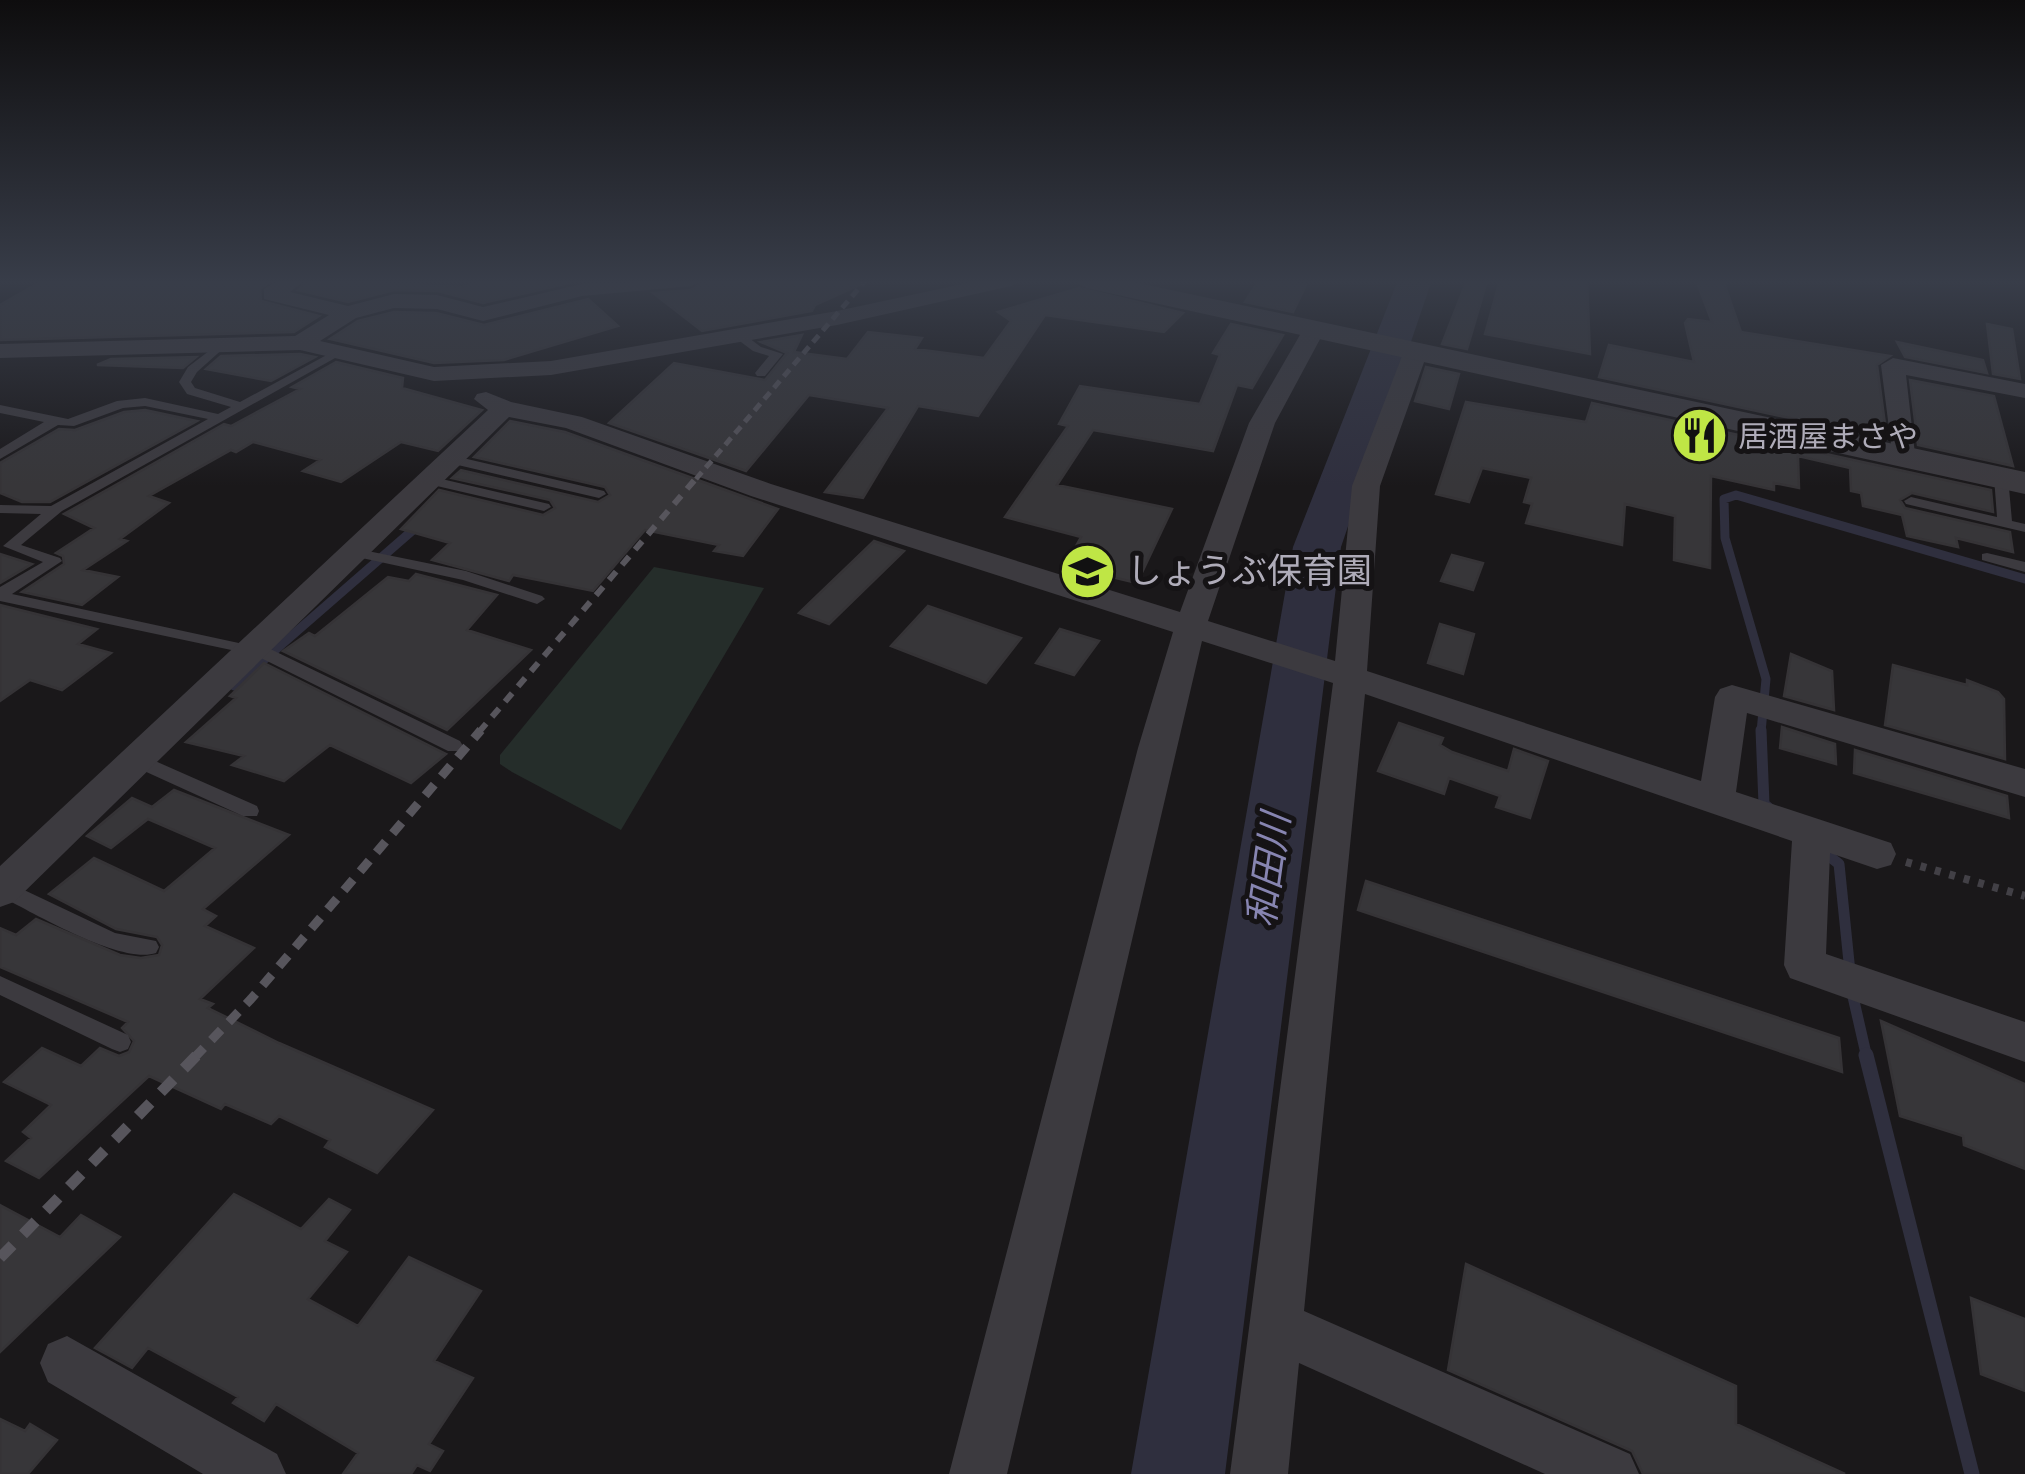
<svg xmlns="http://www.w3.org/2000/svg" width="2025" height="1474" font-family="Jost,'Noto Sans JP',sans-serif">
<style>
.green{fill:#252d2a}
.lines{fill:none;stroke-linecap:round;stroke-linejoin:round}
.stream-far2{stroke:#2f2f3e;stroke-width:9}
.stream-far1{stroke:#2f2f3e;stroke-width:11}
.stream{stroke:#2f2f3e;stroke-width:15}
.river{fill:#2f2f3e;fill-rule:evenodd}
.building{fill:#373639;stroke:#353336;stroke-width:2.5}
.path{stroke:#424046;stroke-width:8;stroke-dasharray:6 9;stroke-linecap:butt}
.service{fill:#3c3a3f;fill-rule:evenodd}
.minor{fill:#3c3a3f;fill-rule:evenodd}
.tertiary{fill:#3c3a3f;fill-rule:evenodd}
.rail-far3{stroke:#57555c;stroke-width:5;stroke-dasharray:9 6;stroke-linecap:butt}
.rail-far2{stroke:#57555c;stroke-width:6;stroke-dasharray:11 9;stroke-linecap:butt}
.rail-far1{stroke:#57555c;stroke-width:9;stroke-dasharray:14 11;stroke-linecap:butt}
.rail{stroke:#57555c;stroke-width:11;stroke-dasharray:18 15;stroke-linecap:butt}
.labels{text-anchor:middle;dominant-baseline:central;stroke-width:10;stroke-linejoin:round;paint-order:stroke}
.far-poi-label{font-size:30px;fill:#afacb9;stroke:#151315;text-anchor:start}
.poi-label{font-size:35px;fill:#afacb9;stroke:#151315;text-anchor:start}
.water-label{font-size:38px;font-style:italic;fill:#8785b1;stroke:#151315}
</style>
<rect width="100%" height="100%" fill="#1a181a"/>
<!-- green -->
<path class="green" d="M654 567 764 588 621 830 512 772 500 764V755Z"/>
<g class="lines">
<!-- stream-far2 -->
<path class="stream-far2" d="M234 686 421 523
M1761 732 1766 679 1725 538 1724 499 1736 495 2025 579"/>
<!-- stream-far1 -->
<path class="stream-far1" d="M1761 730 1764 804 1771 810
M1819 848 1839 864 1850 972
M1851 988 1867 1058"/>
<!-- stream -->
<path class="stream" d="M1866 1055 1972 1474"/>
<!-- river -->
<path class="river" d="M1398 280H1432L1341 547 1225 1474H1131L1293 547Z"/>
</g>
<!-- building -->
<path class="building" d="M44 280H272L260 289 261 301 319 316 294 332 0 340V305Z
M309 280 463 287 484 280 569 283 483 303 438 291 394 290 348 302 298 290Z
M706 280H870L815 305 812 311 702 331 653 293 691 290Z
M1259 280H1275L1306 285 1293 312 1245 302Z
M1467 280 1487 281 1467 349 1442 344Z
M1500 280H1587L1590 354 1485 334Z
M1696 280H1723L1741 332 1890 356 1877 365 1887 439 1599 377 1609 345 1694 362 1685 323 1688 319 1712 322Z
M1079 288 1183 313 1164 332 1045 315 978 416 918 406 863 498 825 492 888 408 809 395 746 471 609 423 674 363 765 380 787 353 761 342 802 335 794 352 847 359 868 332 922 338 915 349 984 358 1011 321 998 312Z
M588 299 618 326 504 360 434 363 330 339 358 321 394 312 436 313 484 325Z
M1231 324 1283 335 1252 388 1237 385 1213 451 1093 430 1057 485 1172 509 1137 583 1065 566 1081 537 1005 517 1068 426 1059 424 1080 386 1200 404 1220 355 1213 353Z
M1987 324 2012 329 2020 379 1993 374Z
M1897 342 1983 360 1987 373 1905 357Z
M300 354 315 357 271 381 206 369 221 356Z
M196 357 183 368 97 365 111 359Z
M336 362 403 378 402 388 482 410 438 451 401 442 341 482 303 471 320 460 253 442 236 452 231 450 149 496 169 503 120 539 127 541 83 570 118 577 82 605 22 592 64 564 63 556 56 553 94 528 64 514 224 424 231 426 300 389 292 387Z
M1426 367 1459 374 1449 409 1415 401Z
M1910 380 1994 396 2013 466 1918 445Z
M1466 402 1586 422 1592 403 1991 490 1993 512 1912 493 1900 500 1905 508 2010 532 2013 552 1956 538 1958 547 1907 536 1902 515 1863 506 1861 493 1851 491 1850 468 1798 456 1799 488 1774 483V490L1711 476 1710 568 1674 560 1675 516 1625 504 1622 545 1526 523 1532 504 1524 502 1531 478 1482 468 1469 502 1436 494Z
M145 410 197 421 50 502H22L0 493V463L59 429 75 430 124 412Z
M510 421 565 432 778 509 743 556 714 551 719 545 645 530 593 591 513 575 509 581 432 560 450 543 401 529 439 490 543 515 555 508 550 500 452 478 461 470 598 502 610 495 605 487 474 457Z
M874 541 904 551 829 624 799 613Z
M0 554 32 564 0 583Z
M1452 555 1483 563 1473 590 1441 581Z
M416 574 497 595 467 630 531 650 447 730 283 651 309 633 315 636 388 577 409 581Z
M0 605 97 629 78 644 111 653 62 690 30 680 0 701Z
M928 606 1021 638 986 683 891 646Z
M1440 624 1474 634 1463 674 1428 663Z
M1060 629 1099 641 1074 675 1036 663Z
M1791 654 1832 671 1834 710 1784 696Z
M264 663 446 754 411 783 330 745 284 781 232 765 244 756 186 742 236 698 230 696Z
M1893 665 1967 685V680L1998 692 2004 699 2005 759 1885 725Z
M1399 723 1443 738 1440 745 1452 752 1508 771 1514 749 1548 761 1530 818 1496 807 1500 796 1449 778 1444 794 1378 771Z
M1782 727 1835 744 1836 764 1780 748Z
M1855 750 2007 796 2009 818 1854 773Z
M174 790 289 835 203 909 216 916 205 926 254 948 200 999 213 1004 208 1008 279 1043 433 1110 377 1173 325 1147 330 1140 279 1116 271 1124 225 1104 221 1109 149 1076 39 1178 6 1161 31 1138 23 1132 51 1105 4 1082 42 1048 81 1066 100 1048 119 1056 129 1052 134 1041 122 1028 128 1022 0 967V928L16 935 36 919 120 955 141 958 159 955 162 945 157 937 116 929 49 894 94 858 164 891 215 848 148 819 111 848 87 836 132 798 152 807Z
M1366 881 1839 1038 1842 1072 1358 910Z
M1881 1021 2025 1084V1169L1964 1145 1963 1136 1900 1116Z
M234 1194 301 1229 329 1199 350 1210 325 1241 347 1252 308 1299 358 1326 409 1257 481 1291 434 1361 473 1378 429 1444 443 1451 430 1471 417 1465 411 1474H343L358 1453 276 1404 264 1421 233 1403 238 1397 148 1348 132 1368 95 1348Z
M0 1205 60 1237 81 1215 120 1237 0 1352Z
M1466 1264 1736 1386V1424L1845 1474H1643L1632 1451 1448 1370Z
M1971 1298 2025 1319V1391L1981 1374Z
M0 1419 25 1431 30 1424 57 1440 28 1474H0Z"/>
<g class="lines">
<!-- path -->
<path class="path" d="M1906 862 2025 896"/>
<!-- service -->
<path class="service" d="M733 332H741L761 347 783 354 765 376H757L755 373 769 356 753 351 733 336Z
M222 341 228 344 226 346 197 372 191 382 195 388 240 402 334 351 344 353 62 511 21 545 60 558 62 561 12 594 248 645 260 644 460 741 463 746 460 751H448L255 655 0 601V587L43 562 3 546 41 514 0 513V505L51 506 208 419 145 406 123 408 74 426 58 425 0 459V449L44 422 0 413V405L68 419 117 401 145 398 218 414 231 407 187 394 179 382 188 367Z
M450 455 604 491 606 494 599 498 445 462 443 459Z
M2001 473 2008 477 2012 521 2025 524V532L1906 504 1904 501 1911 497 1997 517 1994 477Z
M429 476 549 504 551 507 544 511 424 483 422 480Z
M353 548 466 571 542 596 545 599 537 604 463 580 348 555 346 552Z
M1987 553 2025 562V572L1982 560V554Z
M137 753 257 806 259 811 257 816H243L131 765 128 760Z
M3 880 115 933 156 941 159 947 156 953C121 965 34 913 0 896V881Z
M0 976 128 1035 131 1042 128 1049 120 1052 112 1049 0 995Z"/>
<!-- minor -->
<path class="minor" d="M279 280H305L290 292 348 306 394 294 437 295 483 307 582 284 702 280 691 286 582 296 483 321 437 309 394 308 356 318 320 341 434 367 551 361 837 311 981 280H1022L1011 286 837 325 551 375 434 381 300 350 0 358V344L295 336 329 315 264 299V289Z
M1315 321 1326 328 1275 423 1208 621 1335 661 1352 486 1404 351 1416 344 1428 351 1380 486 1367 671 1701 781 1715 697 1720 689 1732 685 2025 769V797L1747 713 1736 792 1891 843 1896 854 1891 865 1877 869 1830 853 1826 954 2025 1022V1062L1790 978 1784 965 1792 841 1365 694 1304 1311 1630 1454 1639 1474H1545L1299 1363 1288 1474H1230L1333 683 1202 641 1007 1474H949L1138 748 1173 632 751 496 566 428 509 417 14 902 0 907V866L488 410 474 399 477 394 486 392 511 402 582 417 771 484 1180 612 1249 423 1304 328Z
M1893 358 2025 384V398L1906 375 1915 454 1911 460H1893L1881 365Z
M67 1336 277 1454 286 1474H203L48 1382 40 1363 48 1344Z"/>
<!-- tertiary -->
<path class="tertiary" d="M1072 280H1124L2025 472V494L1086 288Z"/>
<!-- rail-far3 -->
<path class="rail-far3" d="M696 479 866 280"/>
<!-- rail-far2 -->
<path class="rail-far2" d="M479 732 698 476"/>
<!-- rail-far1 -->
<path class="rail-far1" d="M194 1058 251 999 481 730"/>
<!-- rail -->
<path class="rail" d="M0 1258 197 1055"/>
</g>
<!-- sky -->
<linearGradient id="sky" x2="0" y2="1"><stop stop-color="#0e0d0e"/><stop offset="0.58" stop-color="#383d49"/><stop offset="1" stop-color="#383d49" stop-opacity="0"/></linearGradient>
<rect width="2025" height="486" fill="url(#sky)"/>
<!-- icons -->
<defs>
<symbol id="restaurant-disc" viewBox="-11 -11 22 22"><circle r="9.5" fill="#bfe645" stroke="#151315"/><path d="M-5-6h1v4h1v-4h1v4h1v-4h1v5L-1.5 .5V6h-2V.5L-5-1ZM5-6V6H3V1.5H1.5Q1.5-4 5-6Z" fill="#111"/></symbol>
<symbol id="school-disc" viewBox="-11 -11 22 22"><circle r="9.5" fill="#bfe645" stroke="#151315"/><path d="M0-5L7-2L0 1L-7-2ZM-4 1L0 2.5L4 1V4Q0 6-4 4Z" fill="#111"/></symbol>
</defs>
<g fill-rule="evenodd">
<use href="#restaurant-disc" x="1668" y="404" width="63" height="63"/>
<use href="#school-disc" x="1056" y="540" width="63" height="63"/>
</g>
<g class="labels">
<!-- far-poi labels -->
<g class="far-poi-label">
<text x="1738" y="436">居酒屋まさや</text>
</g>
<!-- poi labels -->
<g class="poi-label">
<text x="1127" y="571">しょうぶ保育園</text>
</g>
<!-- water labels -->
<g class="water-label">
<text transform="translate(1268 870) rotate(-82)">和田川</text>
</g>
</g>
</svg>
